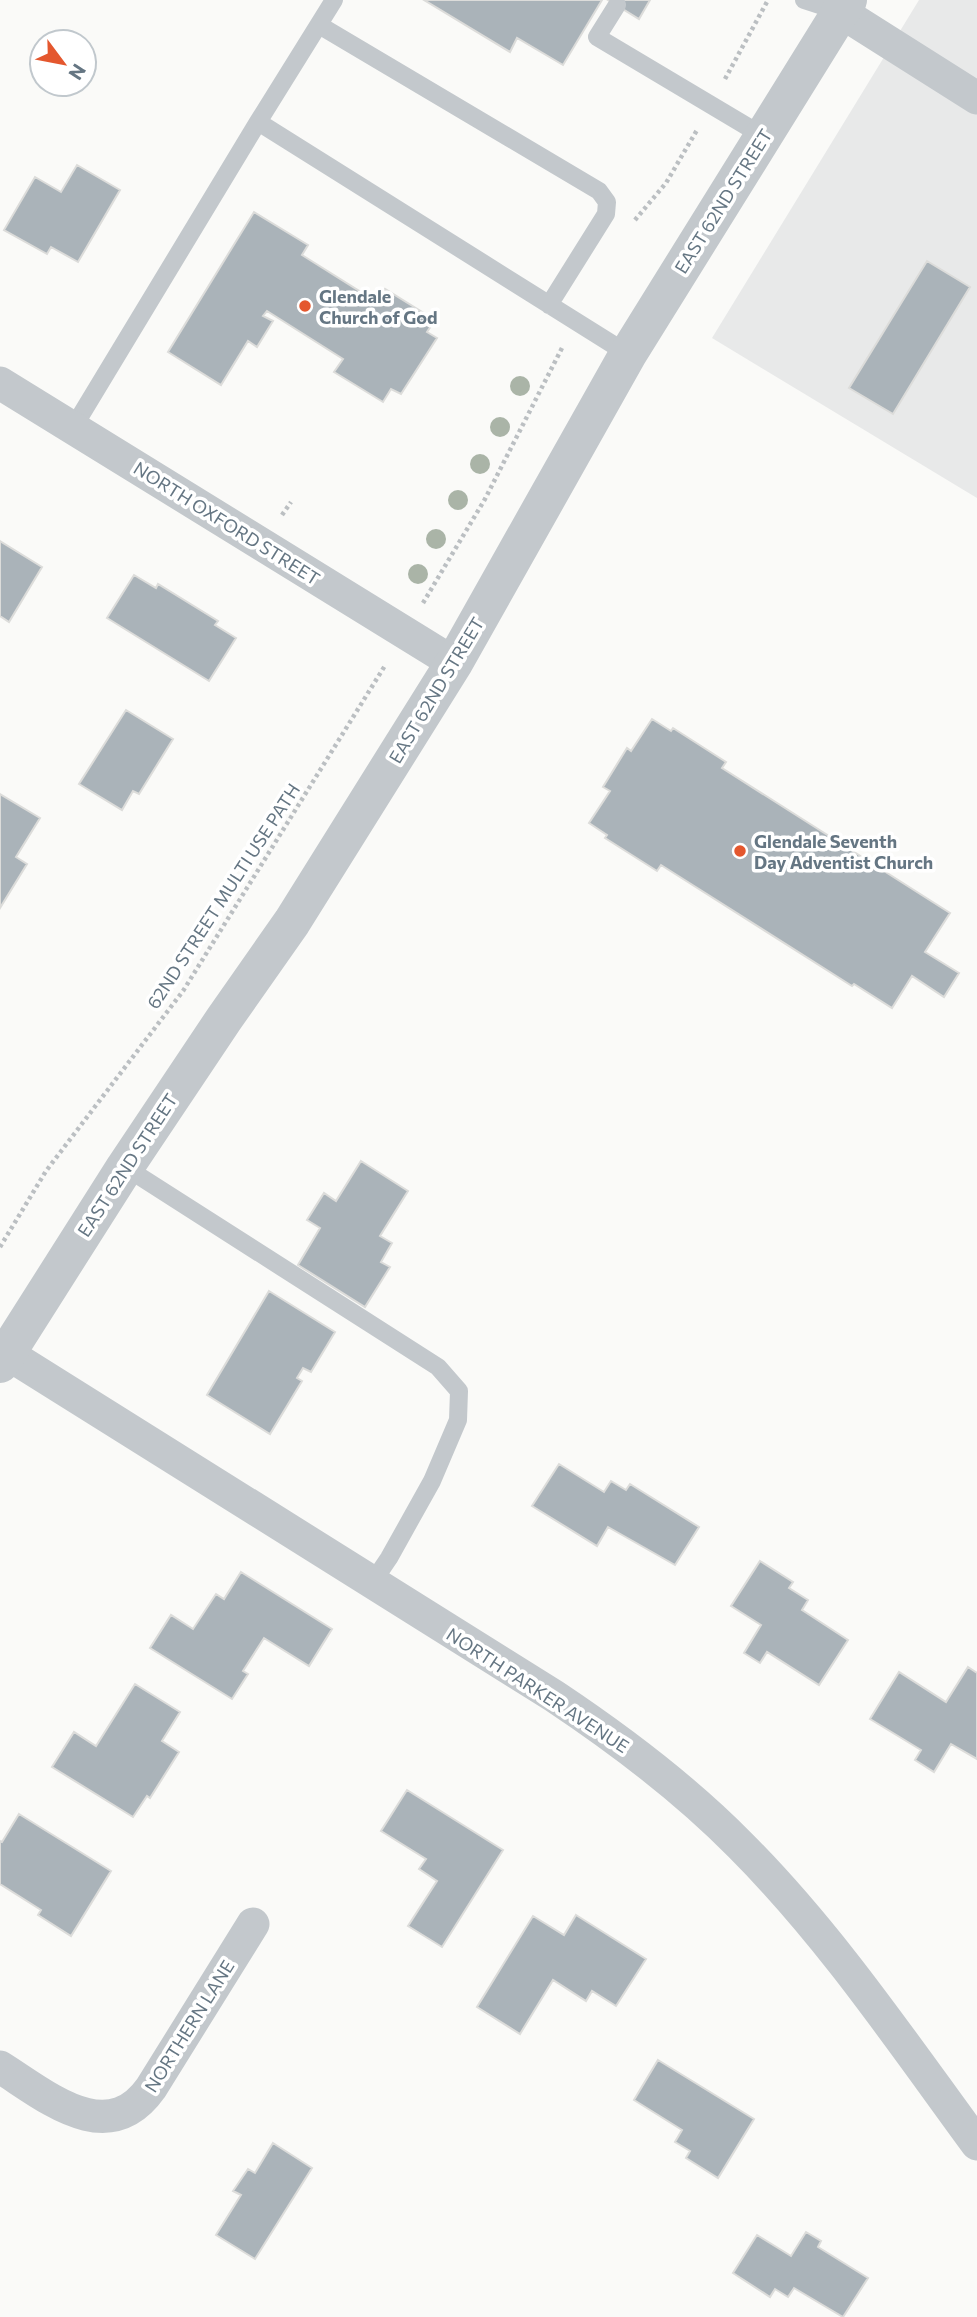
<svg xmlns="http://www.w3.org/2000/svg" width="977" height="2317" font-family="Commissioner,sans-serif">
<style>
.built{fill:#e8e9e9}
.building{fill:#aab3b9;stroke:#dcdcda;stroke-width:2}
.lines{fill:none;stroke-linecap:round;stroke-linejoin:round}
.path{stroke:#bbbfc2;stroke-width:4.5;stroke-dasharray:3.5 3.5;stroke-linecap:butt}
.service{stroke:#c3c8cc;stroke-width:18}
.minor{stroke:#c3c8cc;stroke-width:33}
.tertiary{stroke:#c3c8cc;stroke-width:38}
.tree{fill:#aab4a7}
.poi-dot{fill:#e4572e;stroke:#fff;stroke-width:2.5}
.labels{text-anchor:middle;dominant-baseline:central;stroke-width:7;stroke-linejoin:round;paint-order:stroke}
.street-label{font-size:18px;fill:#657683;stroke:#fff}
.poi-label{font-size:18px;font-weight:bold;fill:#657683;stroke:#fff;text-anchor:start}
</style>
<rect width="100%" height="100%" fill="#fafaf8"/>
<!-- built -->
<path class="built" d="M919 0H977V498L712 338Z"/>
<!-- building -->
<path class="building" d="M424 0H602L563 65 517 38 510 52Z
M608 0H650L639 19Z
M77 165 120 190 78 262 51 247 47 254 4 230 35 177 61 192Z
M254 212 308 245 302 255 377 302 385 289 435 320 427 332 437 338 401 394 391 389 383 402 334 372 343 359 267 311 263 316 273 321 257 347 248 341 221 385 168 352Z
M927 261 970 287 893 414 849 388Z
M0 541 42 567 9 622 0 616Z
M134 575 156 588 158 584 218 621 215 625 236 638 209 681 107 618Z
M126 710 173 739 139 794 133 791 122 810 79 784Z
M652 719 671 731 673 728 726 762 722 768 950 913 925 952 959 973 944 997 912 976 892 1008 854 984 852 986 661 865 657 871 605 838 607 835 589 823 610 791 603 787 627 748 631 751Z
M0 794 40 818 16 857 27 864 0 908Z
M361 1161 408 1191 380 1236 392 1243 381 1262 390 1267 365 1307 298 1265 320 1228 307 1220 324 1193 336 1201Z
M269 1291 335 1332 311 1372 303 1368 297 1378 302 1381 270 1434 207 1395Z
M559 1464 604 1492 611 1481 626 1490 630 1484 699 1527 675 1565 608 1527 597 1546 532 1506Z
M760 1561 793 1582 789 1588 808 1600 802 1610 848 1640 819 1685 767 1652 760 1663 744 1653 761 1625 731 1606Z
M241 1572 332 1629 309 1666 264 1638 243 1671 248 1674 232 1699 150 1648 171 1615 193 1629 216 1594 224 1599Z
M968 1667 977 1673V1759L951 1744 934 1772 915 1760 921 1750 870 1719 899 1672 946 1702Z
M135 1684 180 1712 162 1741 179 1752 150 1798 147 1796 133 1817 52 1767 74 1732 96 1746Z
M407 1790 503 1850 442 1947 408 1926 437 1881 419 1869 426 1859 381 1831Z
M19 1814 111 1871 71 1936 38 1915 41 1910 0 1884V1841L2 1842Z
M576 1915 646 1959 616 2006 592 1991 586 2001 553 1980 520 2034 477 2007 533 1916 564 1935Z
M658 2060 754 2119 718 2178 686 2158 690 2151 675 2142 682 2130 634 2100Z
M273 2143 312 2168 255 2259 216 2235 241 2195 233 2191 248 2169 255 2173Z
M806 2232 821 2241 818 2247 868 2278 843 2317 794 2288 788 2297 775 2289 770 2297 733 2273 757 2235 791 2256Z"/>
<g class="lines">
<!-- path -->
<path class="path" d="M725 79 768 0
M635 220 666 183 697 130
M282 515 291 502
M423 603 485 499 563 346
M0 1247 46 1171 183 991 386 664"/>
<!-- service -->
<path class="service" d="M804 0 841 12
M617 5 597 37 763 136
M319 25 599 191 607 202 606 214 549 305
M258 122 628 354
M73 428 258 122 334 0
M125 1167 438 1367 459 1391 458 1420 432 1481 389 1558 372 1583"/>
<!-- minor -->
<path class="minor" d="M841 12 977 98
M0 383 454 663
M0 1349 554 1696C620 1740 684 1788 740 1845 830 1935 902 2042 977 2144
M0 2067C45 2095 107 2150 151 2088L253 1924"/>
<!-- tertiary -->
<path class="tertiary" d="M0 1364 125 1167 224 1019 292 922 454 663 628 354 848 0"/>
</g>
<!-- trees -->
<g class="tree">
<circle cx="520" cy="386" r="10"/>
<circle cx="500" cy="427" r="10"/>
<circle cx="480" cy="464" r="10"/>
<circle cx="458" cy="500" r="10"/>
<circle cx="436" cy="539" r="10"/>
<circle cx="418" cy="574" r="10"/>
</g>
<!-- markers -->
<g class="poi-dot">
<circle cx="305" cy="306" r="7"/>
<circle cx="740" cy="851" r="7"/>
</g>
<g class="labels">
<!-- street labels -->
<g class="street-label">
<text transform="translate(723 201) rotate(-58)">EAST 62ND STREET</text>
<text transform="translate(227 523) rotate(32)">NORTH OXFORD STREET</text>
<text transform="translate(436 690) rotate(-59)">EAST 62ND STREET</text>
<text transform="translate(223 896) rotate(-57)">62ND STREET MULTI USE PATH</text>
<text transform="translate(127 1165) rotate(-57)">EAST 62ND STREET</text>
<text transform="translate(538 1690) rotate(33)">NORTH PARKER AVENUE</text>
<text transform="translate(189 2026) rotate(-58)">NORTHERN LANE</text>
</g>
<!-- poi labels -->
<g class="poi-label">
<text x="319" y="296">Glendale<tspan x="319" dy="21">Church of God</tspan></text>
<text x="754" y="841">Glendale Seventh<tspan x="754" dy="21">Day Adventist Church</tspan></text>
</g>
</g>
<!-- north arrow -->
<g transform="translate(63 63) rotate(122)"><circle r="33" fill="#ffffff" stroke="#c1c8cd" stroke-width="2"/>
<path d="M0-5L12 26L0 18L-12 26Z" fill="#e4572e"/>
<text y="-10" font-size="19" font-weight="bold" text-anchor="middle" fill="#657683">N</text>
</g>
</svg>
